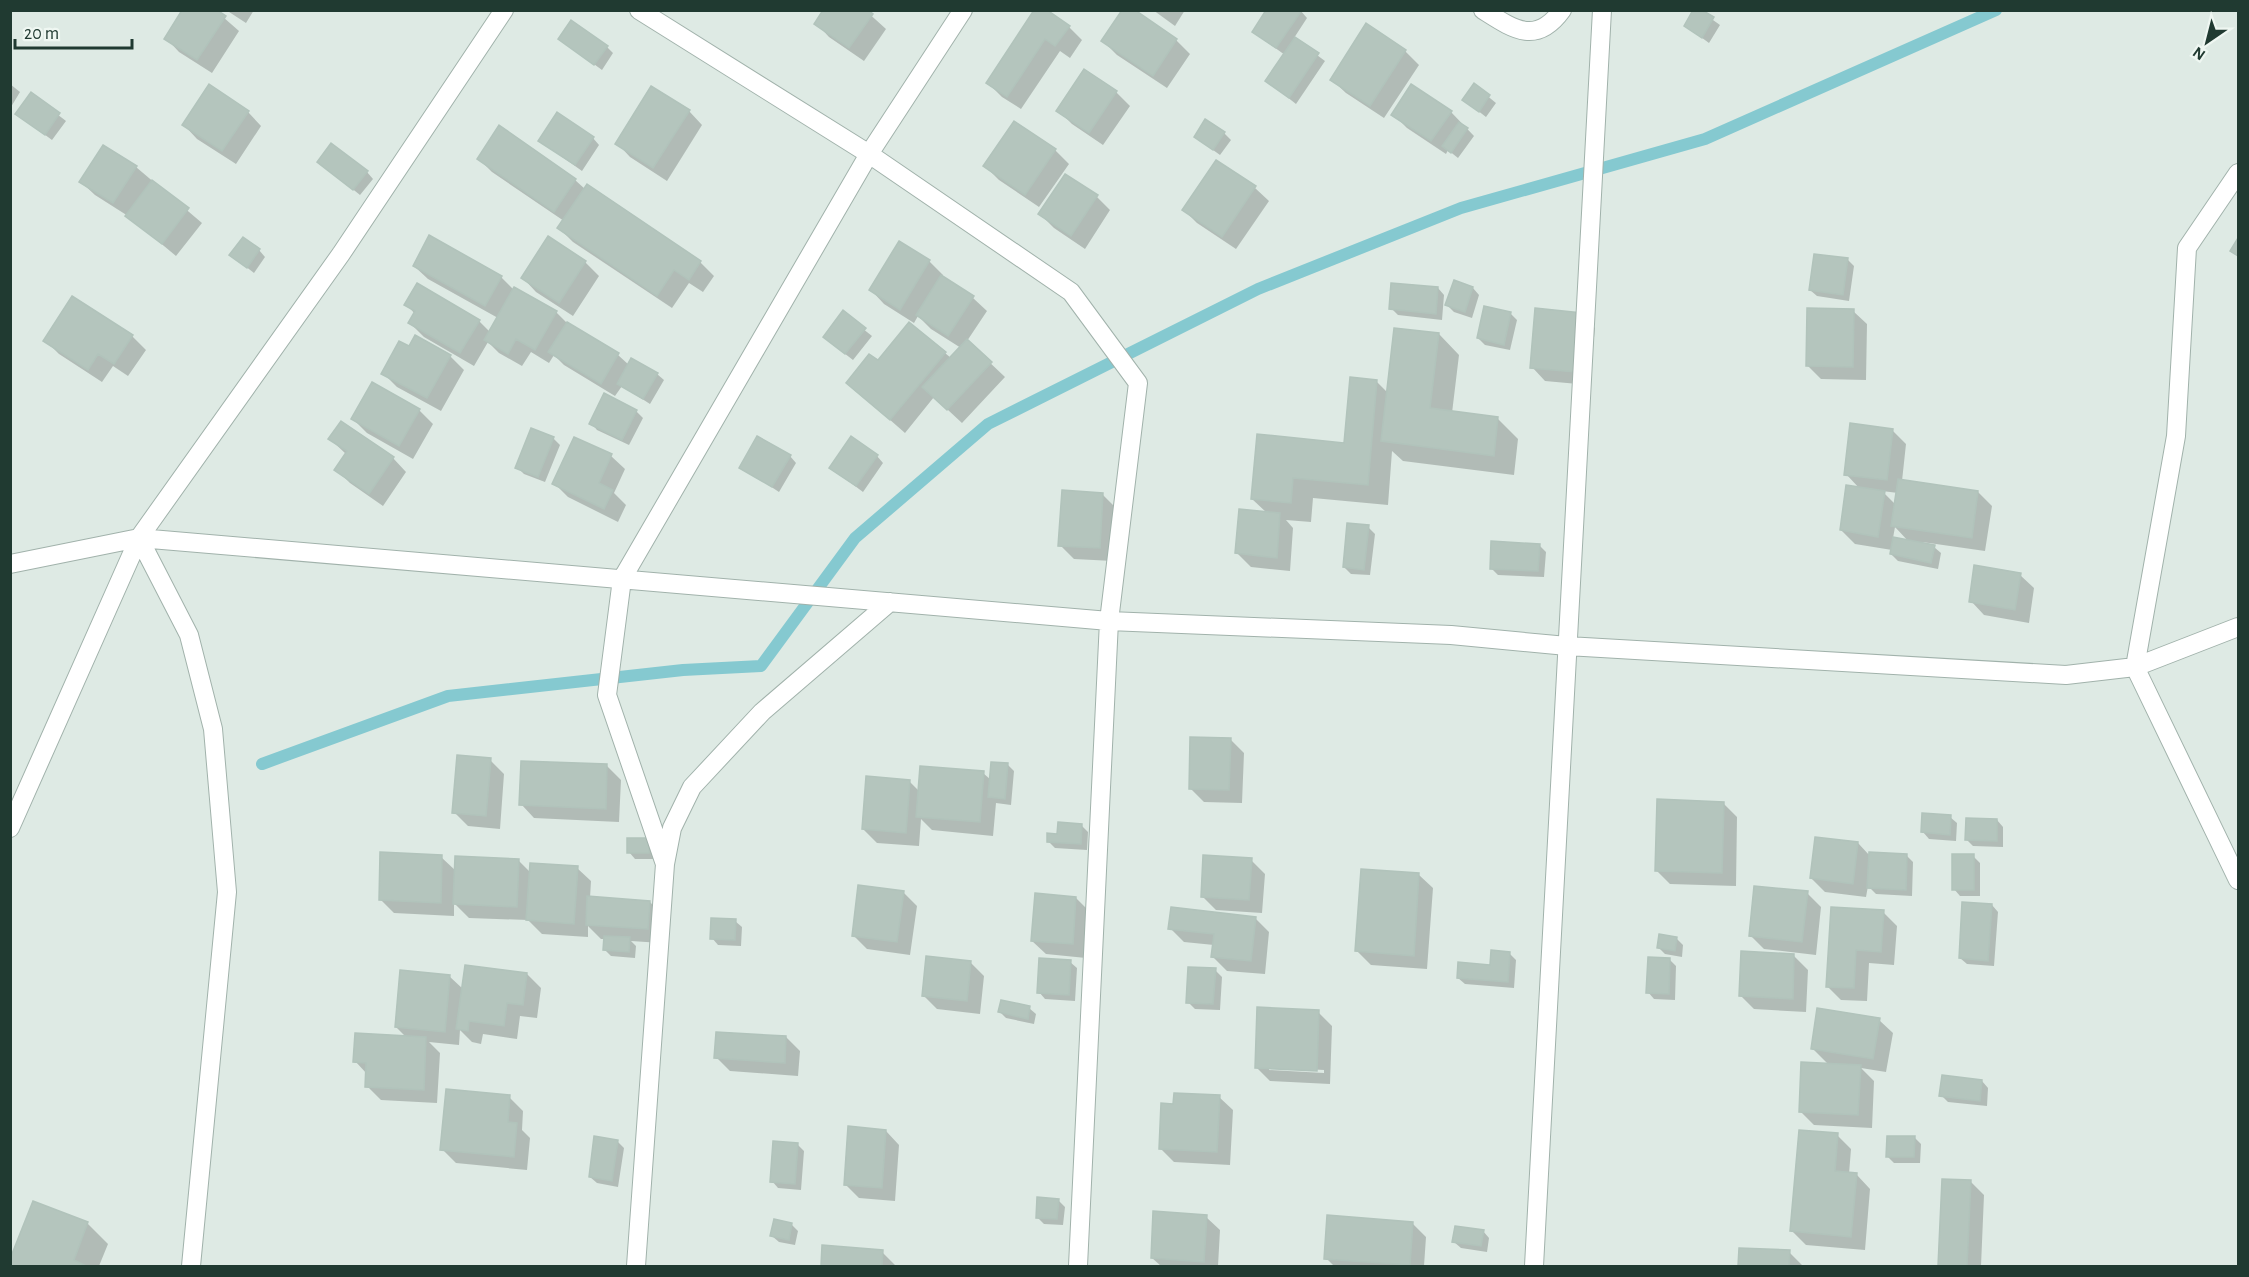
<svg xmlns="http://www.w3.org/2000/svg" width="2249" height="1277" font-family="'Alegreya Sans',sans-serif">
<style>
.shadow{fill:#0003;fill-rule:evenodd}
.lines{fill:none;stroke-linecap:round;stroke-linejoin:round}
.stream{stroke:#85c9d0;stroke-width:12}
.building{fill:#b4c5bd;stroke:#b1c3bb;stroke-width:1.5}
.minor-casing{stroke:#a1b2ab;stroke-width:20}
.minor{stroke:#fff;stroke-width:18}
</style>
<rect width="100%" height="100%" fill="#deeae4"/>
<!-- shadow -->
<path class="shadow" d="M215 10 239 31 212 73 179 52 166 38Z
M226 10H254L246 23Z
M865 10 886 29 864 61 829 37 816 23Z
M1036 10 1069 27 1082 40 1070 58 1060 51 1021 109 1002 97 988 83Z
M1153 10H1185L1175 26Z
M1300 10 1307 18 1294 38 1325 61 1296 104 1267 81 1285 55 1253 32Z
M1699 10 1720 25 1709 43 1686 26Z
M560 39 607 47 613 53 602 70Z
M1176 40 1190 54 1167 88 1117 55 1103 41Z
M1405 51 1419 65 1384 118 1346 93 1332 80Z
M10 84 20 92 11 107H10Z
M1474 85 1496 103 1486 117 1464 100Z
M1116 92 1130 106 1103 145 1072 124 1058 110Z
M31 94 66 121 52 140 17 114Z
M689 111 702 125 667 181 630 157 617 143Z
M248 112 261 126 236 164 197 139 184 125Z
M1451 112 1474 136 1458 158 1448 150 1446 154 1407 128 1393 114Z
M1224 133 1231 140 1220 155 1195 137Z
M593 138 599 145 582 171 540 141Z
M1055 150 1069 164 1039 207 999 180 985 166Z
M479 159 575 180 585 189 700 262 714 276 703 292 689 283 672 308 573 242 559 228 564 221 492 172Z
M319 162 367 172 373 179 360 195Z
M1216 162 1255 188 1269 201 1236 249 1197 223 1183 209Z
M136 167 202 223 176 256 128 216 95 195 81 182Z
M1097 197 1110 210 1085 249 1054 228 1040 214Z
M900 243 929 261 943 275 942 277 973 298 987 311 967 341 1005 377 962 423 934 397 905 433 848 383 878 362 945 353 951 358 961 348 931 329 918 316 914 323 884 304 871 290Z
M259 250 265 257 254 273 231 255Z
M1847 259 1854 266 1849 301 1817 296 1810 290Z
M585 262 599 276 573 316 536 292 523 278Z
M414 266 501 277 514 290 556 312 569 325 618 355 629 365 657 374 664 380 650 404 622 386 615 396 564 365 554 355 549 363 531 352 522 366 499 353 488 342 474 366 424 337 410 323 415 314 406 304 479 321 490 332 498 318 428 279Z
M1438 288 1444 295 1442 320 1398 315 1391 308Z
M1473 288 1479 295 1472 318 1454 312 1447 305Z
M1853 311 1867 324 1866 380 1821 379 1807 365Z
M843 313 872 336 853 360 831 343Z
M1510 313 1517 320 1510 350 1485 345 1478 338Z
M1581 314 1595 328 1589 385 1545 381 1532 367Z
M1439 334 1459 355 1452 413 1498 419 1518 439 1514 475 1403 461 1392 451 1388 505 1313 498 1311 522 1286 520 1293 528 1290 571 1251 567 1237 553 1267 513 1252 499 1345 445 1376 381 1388 393Z
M132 336 146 350 128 376 113 366 102 382 59 354 45 340Z
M409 348 450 356 464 370 441 411 397 387 383 373Z
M373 384 419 410 433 424 413 459 367 433 353 419Z
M636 411 643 418 629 445 597 430 591 423Z
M1892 430 1906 444 1902 481 1978 492 1992 506 1985 551 1922 542V544L1934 547 1941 553 1938 569 1898 561 1891 554 1892 550 1855 544 1841 530 1860 489 1846 474ZM1882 491 1898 493 1896 505ZM1895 527 1909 542 1893 538Z
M553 438 560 445 545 482 524 474 517 467Z
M330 439 393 458 406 472 383 506 350 483 336 469 346 454Z
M575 439 611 456 625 469 614 493 626 505 618 522 568 497 554 483Z
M790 456 796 463 779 492 741 467Z
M877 456 883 463 863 492 831 468Z
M1102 494 1116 508 1113 561 1074 559 1060 545Z
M1368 527 1375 534 1370 575 1351 574 1344 567Z
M1539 545 1546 552 1544 577 1498 575 1491 568Z
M2020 575 2034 588 2029 623 1984 615 1971 601Z
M1230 739 1244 753 1242 803 1204 802 1190 788Z
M490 760 504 774 500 829 468 826 454 812Z
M1008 765 1014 771 1011 805 996 803 993 836 932 830 921 819 919 846 877 843 863 829 909 781 920 792 983 773 991 780Z
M607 766 621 780 619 822 534 818 521 804Z
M1723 803 1737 817 1736 886 1670 884 1656 870Z
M1950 817 1957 823 1956 841 1929 839 1923 832Z
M1997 820 2003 827V847L1973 846 1967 840Z
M1081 825 1088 832 1087 850 1055 848 1048 841Z
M648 839 655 859H635L629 852Z
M1858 843 1870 856 1906 855 1913 862 1912 896 1876 894 1868 886 1866 897 1825 892 1811 878Z
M1973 856 1980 863V896H1960L1954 889Z
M441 857 456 871 518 860 531 873 577 868 591 881 590 898 650 902 663 916 661 943 631 941 636 946 635 958 611 956 605 950V939H601L588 926V937L542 934 528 920 469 918 454 903V916L394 913 380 899Z
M1251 860 1265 874 1262 913 1216 910 1202 896Z
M1419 875 1433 888 1427 969 1371 965 1357 951Z
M903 892 917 906 910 955 867 949 853 935Z
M1807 893 1821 907 1816 955 1764 949 1751 936Z
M1076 898 1090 912 1086 958 1046 954 1032 941Z
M1992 905 1998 912 1994 966 1967 964 1960 958Z
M1883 912 1897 926 1894 965 1869 963 1867 1001 1841 1000 1827 986Z
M1255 918 1269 932 1265 974 1227 971 1213 957 1214 945 1184 942 1170 928Z
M735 921 742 927 741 946 718 945 712 938Z
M1676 938 1683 945 1682 957 1665 954 1658 947Z
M1509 953 1516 960 1514 988 1465 984 1458 978 1491 967Z
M1794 956 1808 970 1806 1012 1754 1009 1740 995Z
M1670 960 1676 966 1675 1000 1654 999 1648 992Z
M970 962 984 976 980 1014 937 1009 923 995Z
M1070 962 1077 968 1075 1001 1045 999 1039 992Z
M1215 970 1222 977 1220 1010 1195 1009 1188 1002Z
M527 974 541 988 537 1018 520 1016 517 1039 483 1034 481 1044 472 1042 460 1030 459 1045 429 1042 440 1053 437 1103 381 1100 367 1086V1074L355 1061 407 1038 396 1027 449 976 463 989Z
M1029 1008 1036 1014 1034 1024 1006 1018 1000 1012Z
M1318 1012 1332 1026 1330 1084 1270 1081 1256 1067ZM1269 1067 1324 1070V1073L1269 1070Z
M1879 1020 1893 1033 1886 1072 1861 1068 1874 1081 1872 1128 1814 1125 1800 1111 1829 1065 1812 1048Z
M786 1037 800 1051 798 1076 730 1071 716 1057Z
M1982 1081 1988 1088 1987 1106 1948 1102 1941 1095Z
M509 1097 523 1111 522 1130 530 1138 527 1170 456 1163 442 1149Z
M1219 1097 1233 1110 1230 1165 1174 1162 1160 1148 1174 1105Z
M886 1131 899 1145 895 1201 859 1198 845 1184Z
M1837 1135 1851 1149 1849 1174 1857 1175 1870 1189 1865 1250 1806 1245 1792 1231Z
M1914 1137 1921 1144 1920 1163H1894L1888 1157Z
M617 1141 624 1148 618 1187 597 1183 590 1177Z
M797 1144 804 1151 801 1190 778 1188 772 1181Z
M1943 1180 1970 1181 1984 1195 1981 1266H1940Z
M1058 1200 1065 1207 1063 1225 1044 1224 1037 1217Z
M1206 1217 1220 1230 1218 1266H1161L1152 1258Z
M87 1223 108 1244 99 1266H10V1263Z
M1412 1223 1426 1237 1424 1266H1334L1326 1258Z
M791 1224 798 1231 795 1245 779 1242 772 1236Z
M1483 1231 1489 1238 1487 1252 1461 1248 1454 1242Z
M824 1247 882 1252 896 1266H822Z
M1740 1250 1789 1252 1803 1266H1740Z"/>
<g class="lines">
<!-- stream -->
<path class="stream" d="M262 764 448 696 683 670 761 666 855 538 988 424 1258 289 1461 208 1705 139 1996 10"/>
</g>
<!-- building -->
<path class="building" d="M182 10H217L226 16 197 60 164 39Z
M823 10H868L873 14 849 48 814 24Z
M1034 10H1047L1070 26 1055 46 1045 39 1007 97 986 83Z
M1122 10H1135L1177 39 1153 76 1101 41Z
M1266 10H1302L1276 48 1252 32Z
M1693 10H1702L1714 17 1702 38 1684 26Z
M571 20 608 46 594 65 558 39Z
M1366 23 1406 50 1370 106 1330 80Z
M1295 37 1319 53 1289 98 1265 81Z
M1084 69 1117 91 1089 133 1056 111Z
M1474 83 1490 95 1479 112 1462 100Z
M209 84 249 111 222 151 182 125Z
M1411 84 1452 111 1431 141 1391 115Z
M651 86 690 110 653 168 615 144Z
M31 92 60 113 45 135 15 114Z
M557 112 594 137 575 165 538 141Z
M1205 119 1225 132 1213 150 1194 137Z
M1014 121 1056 149 1025 195 983 166Z
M1459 122 1468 128 1451 153 1442 146Z
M499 125 576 179 554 212 477 159Z
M331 143 368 171 353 190 317 162Z
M103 145 137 166 113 203 79 182Z
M1216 160 1256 186 1222 237 1182 210Z
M1065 174 1098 195 1071 236 1038 214Z
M152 180 189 208 162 244 125 216Z
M587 184 701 261 689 280 674 270 657 296 557 228Z
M429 235 502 276 485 306 413 266Z
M548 236 586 261 559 303 521 278Z
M243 237 260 249 247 268 229 255Z
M2238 238V256L2230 251Z
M899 241 930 260 900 310 869 290Z
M1814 254 1848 258 1843 295 1809 290Z
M941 275 974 296 948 336 916 315Z
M1454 280 1473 287 1465 312 1445 305Z
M417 283 480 320 460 353 408 323 415 311 404 305Z
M1391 283 1438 287 1436 314 1389 309Z
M514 287 557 311 535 350 516 339 508 354 484 340Z
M72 296 133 335 114 364 98 354 88 370 43 341Z
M1484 306 1511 312 1504 345 1477 338Z
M1535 308 1582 313 1576 372 1530 368Z
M1807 308 1854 309 1853 367 1806 366Z
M843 310 866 328 845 354 823 337Z
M567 322 619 353 601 384 548 352Z
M909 322 946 352 890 420 846 383 869 354 878 360Z
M1394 328 1439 333 1430 408 1498 417 1494 456 1381 441Z
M415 335 451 355 427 398 381 374 399 341 409 346Z
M967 339 992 362 947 410 922 387Z
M631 358 658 373 643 399 617 384Z
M1350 377 1377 380 1368 485 1293 478 1291 503 1251 499 1257 434 1344 443Z
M372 382 420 409 399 446 351 419Z
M604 393 637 410 622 440 589 424Z
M341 421 394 457 369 494 334 470 347 451 328 439Z
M1850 423 1893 429 1887 480 1844 475Z
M531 428 554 437 538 477 515 468Z
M757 436 791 455 772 487 739 468Z
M851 436 878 455 856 486 829 468Z
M574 437 612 454 599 483 613 490 604 509 552 484Z
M1898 479 1978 491 1972 538 1891 526Z
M1846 485 1885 491 1878 537 1840 530Z
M1062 490 1103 493 1100 548 1058 546Z
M1239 509 1280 513 1277 558 1235 553Z
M1347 523 1369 525 1364 570 1343 567Z
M1893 537 1935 545 1931 563 1890 554Z
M1491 541 1540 544 1538 571 1490 569Z
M1974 565 2021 573 2015 610 1969 602Z
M1190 737 1231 738 1229 790 1189 789Z
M457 755 491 758 486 816 452 813Z
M521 761 607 764 606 809 519 805Z
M991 762 1008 763 1005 799 988 797Z
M920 766 984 771 980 822 916 817Z
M866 776 910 780 906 833 862 829Z
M1657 799 1724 802 1722 873 1655 871Z
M1922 813 1951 815 1950 835 1921 832Z
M1966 818 1997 819V841L1965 840Z
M1058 822 1082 824 1081 844 1047 842V833L1057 834Z
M1815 837 1858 842 1853 884 1810 878Z
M627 838H649V853H627Z
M380 852 442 855 441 903 379 900Z
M1869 852 1907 854 1906 890 1867 888Z
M1952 854H1974V890H1952Z
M1203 855 1252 858 1249 900 1201 897Z
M455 856 519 859 517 907 453 904Z
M530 863 578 866 574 924 526 920Z
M1361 869 1419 873 1414 956 1355 951Z
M858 885 904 891 897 942 852 936Z
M1754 886 1808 891 1802 942 1749 936Z
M1035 893 1076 897 1073 944 1031 941Z
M587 896 650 901 648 929 586 925Z
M1962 902 1992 904 1988 961 1959 958Z
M1171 907 1256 917 1251 961 1211 957 1214 934 1168 929Z
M1831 907 1884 910 1881 952 1856 950 1854 988 1826 987Z
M711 918 736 919 735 940 710 939Z
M1659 934 1677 937 1675 951 1657 948Z
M604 936 630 937 629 952 603 950Z
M1491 950 1510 952 1508 982 1457 978 1458 962 1490 965Z
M1741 951 1794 954 1793 999 1739 996Z
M926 956 971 961 967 1001 922 996Z
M1648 957 1670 958 1669 994 1646 993Z
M1039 958 1071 960 1069 995 1037 993Z
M465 965 527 973 523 1005 507 1003 504 1026 469 1021 468 1031 456 1029Z
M1188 967 1216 968 1213 1004 1186 1003Z
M400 970 450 975 445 1032 395 1027Z
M1001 1000 1030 1006 1028 1019 998 1012Z
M1257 1007 1319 1010 1317 1071 1255 1068Z
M1817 1008 1880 1018 1873 1059 1811 1049Z
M716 1032 786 1036 785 1063 714 1058Z
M355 1033 426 1037 424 1090 365 1087 366 1063 353 1062Z
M1801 1062 1861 1065 1858 1115 1799 1112Z
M1942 1075 1982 1080 1980 1101 1939 1096Z
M446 1089 510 1095 508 1122 517 1123 514 1157 440 1150Z
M1174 1093 1220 1095 1217 1152 1159 1149 1161 1103 1173 1104Z
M848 1126 886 1130 882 1188 844 1185Z
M1799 1130 1838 1133 1835 1171 1857 1173 1851 1237 1790 1231Z
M594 1136 618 1140 612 1181 589 1177Z
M1887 1136H1915L1914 1157H1886Z
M773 1141 798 1143 795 1184 770 1182Z
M1942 1179 1971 1180 1967 1266H1938Z
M1037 1197 1059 1199 1057 1219 1036 1218Z
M33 1201 88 1222 74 1260 86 1266H10V1259Z
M1153 1211 1207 1215 1204 1262 1151 1258Z
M1327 1215 1413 1222 1410 1265 1324 1259Z
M774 1219 792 1223 789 1240 770 1236Z
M1455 1226 1484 1230 1481 1246 1452 1242Z
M822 1245 883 1250 882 1266H821Z
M1739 1248 1790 1250 1789 1266H1738Z"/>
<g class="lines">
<defs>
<path id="minor" d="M639 10 869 154 1071 292 1138 383 1109 621 1078 1266
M1483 10C1513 29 1536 46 1562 10
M2238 173 2187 248 2176 436 2135 667 2238 880
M139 538 189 635 213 729 227 892 191 1266
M10 564 139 538 1109 621 1451 635 1567 646 2066 675 2135 667 2238 627
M10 828 139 538 341 254 504 10
M665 864 607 695 622 579 869 154 963 10
M636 1266 665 864 672 828 692 787 762 712 890 602
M1534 1266 1602 10"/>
</defs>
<!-- minor casing -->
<use href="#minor" class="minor-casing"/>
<!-- minor -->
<use href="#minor" class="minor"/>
</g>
<!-- border -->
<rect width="2249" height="1277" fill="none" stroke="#203a31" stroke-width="24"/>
<!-- north arrow -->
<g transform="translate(2207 42) rotate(215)" stroke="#eff7f2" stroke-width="4.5" paint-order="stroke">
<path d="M0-4.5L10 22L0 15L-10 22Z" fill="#203a31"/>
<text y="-9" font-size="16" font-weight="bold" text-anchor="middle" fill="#203a31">N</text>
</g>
<!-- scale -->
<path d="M15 39v9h117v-9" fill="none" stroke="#203a31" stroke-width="3"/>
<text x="24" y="39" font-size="18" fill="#203a31" stroke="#eff7f2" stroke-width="4.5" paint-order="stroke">20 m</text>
</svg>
